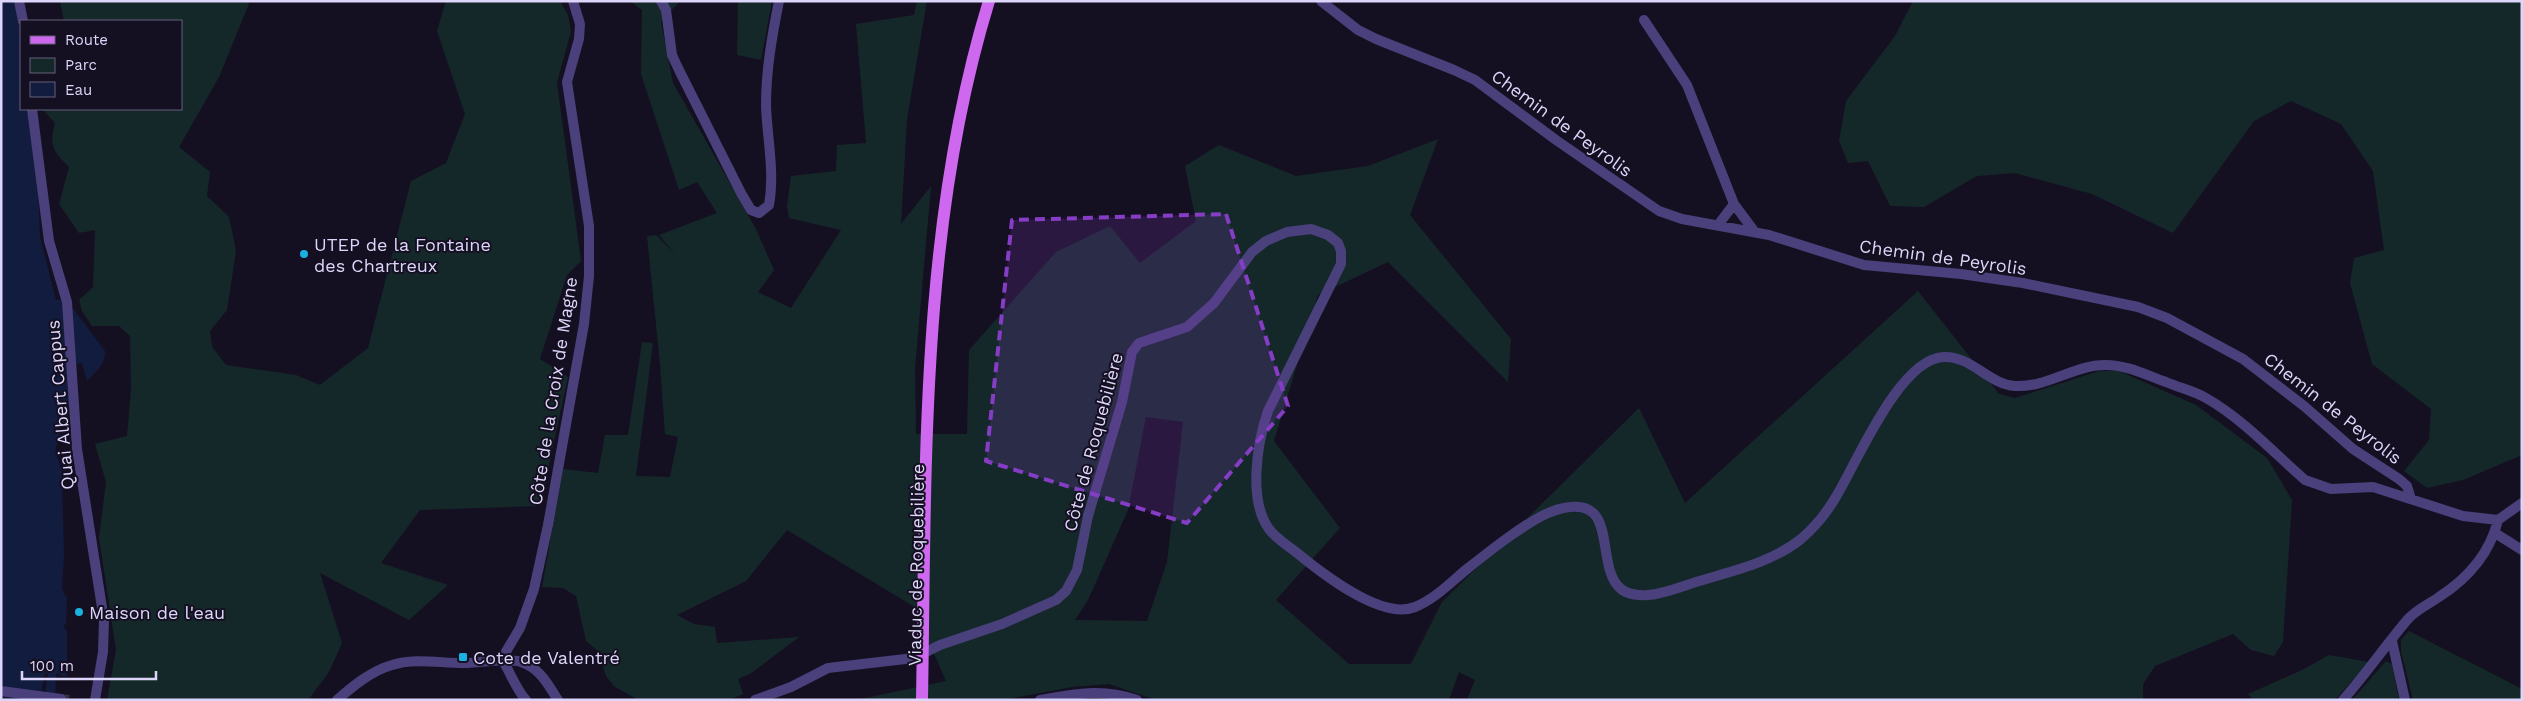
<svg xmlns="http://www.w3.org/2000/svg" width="2523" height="701" font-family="'Work Sans',sans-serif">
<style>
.green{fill:#14282a;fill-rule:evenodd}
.water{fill:#111c3f}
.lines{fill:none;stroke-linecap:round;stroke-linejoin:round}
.minor-tunnel{stroke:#332e42;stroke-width:10;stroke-dasharray:10 5;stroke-linecap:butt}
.minor{stroke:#4a407b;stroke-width:10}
.major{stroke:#ce68ee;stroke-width:12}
.marked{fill:#853dc5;fill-opacity:0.2;stroke:#853dc5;stroke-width:4;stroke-dasharray:10 6;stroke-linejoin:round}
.poi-dot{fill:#19b2e1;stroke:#151021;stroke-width:2}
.labels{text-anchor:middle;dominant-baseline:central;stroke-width:4;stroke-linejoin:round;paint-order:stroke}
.street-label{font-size:18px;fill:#ded5fa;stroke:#151021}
.poi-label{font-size:18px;fill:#ded5fa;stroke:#151021;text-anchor:start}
</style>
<rect width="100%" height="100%" fill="#151021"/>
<!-- green -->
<path class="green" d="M60 1H250L219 77 179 147 210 172 207 196 229 217 236 251 227 310 210 331 212 347 226 365 296 375 320 385 368 348 411 181 446 163 465 114 437 31 446 1H560L568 15 571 31 557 83 581 261 567 275 540 359 568 377 540 506 420 510 381 563 448 585 409 620 320 573 342 643 329 672 308 700H107L116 650 99 538 106 482 95 444 127 436 131 389 130 336 119 326H92L82 311 79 300 93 287 95 230 79 233 59 204 69 167C53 151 49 146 55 123L44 111 46 109H181V21H64Z
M630 1H680L661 22 673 83 756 229 774 270 758 292 791 308 841 230 789 218 787 206 791 176 836 171 837 145 866 143 856 24 914 15 917 1H927L907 119 901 224 931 186 915 369 916 434H967L969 350 1056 252 1110 226 1140 263 1196 221 1185 166 1219 145 1296 176 1368 166 1438 139 1410 215 1511 339 1508 382 1388 262 1318 295 1274 441 1340 528 1276 600 1349 664H1411L1442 602 1639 408 1685 503 1918 291 1999 394 2015 398 2099 371H2119L2196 405 2267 458 2292 500 2283 642 2274 656 2251 650 2233 634 2155 666 2143 684V700H1467L1475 680 1459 672 1449 700H1156L1109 684 1072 687 1002 700H856L946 681 913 606 787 530 746 581 677 615 694 624 715 627 717 643 799 637 750 674 738 679 743 694 729 700H639L615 687 606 676 598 651 586 641 576 596 563 588 542 587 563 469 598 473 605 435H628L642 342 653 343 636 476 670 477 678 437 665 434 660 364 647 236 656 235 675 254 659 235 717 213 697 182 679 190 641 74 642 10ZM1146 417 1183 422 1167 562 1147 621 1075 620 1088 600 1128 510Z
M738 1H772L761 60 737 55Z
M1913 1H2522V455L2463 480 2427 488 2404 471 2429 440 2431 409 2372 364 2350 283 2354 258 2384 250 2373 171 2341 124 2291 101 2254 121 2173 233 2092 194 2015 173 1977 176 1924 207 1890 206 1868 161 1848 163 1839 141 1846 101 1895 36Z
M2409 631 2522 689V700H2413L2401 651V640Z
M2329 655 2369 662 2335 700H2254L2248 694 2302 670Z
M2386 661 2392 664 2399 700H2352Z"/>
<!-- water -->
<path class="water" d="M1 1H16L21 29V109H29L38 189 40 237 56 300H62L72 307 105 351C106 364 96 371 87 381L82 363 68 365 70 401 55 451 62 471 64 556 62 589 67 598 66 624 63 626 67 631V677L61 676 59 673 56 674 55 700H44L48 674 45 672 40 700H1Z"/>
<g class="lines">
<!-- minor-tunnel -->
<path class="minor-tunnel" d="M61 699 69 700"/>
<!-- minor -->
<path class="minor" d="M19 1 23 21
M661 1 666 10 672 55 679 70 741 193 751 210 759 213 769 205C775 172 767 138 766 105 766 70 772 36 779 1
M1321 1 1358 30 1376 39 1454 70 1475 80 1556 140 1659 211 1682 219 1769 235 1864 265 1961 274 2023 283 2138 307 2167 318 2243 359 2304 406 2353 449 2399 479 2407 486 2411 499
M1644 20 1687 85 1734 204 1754 231
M32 109 49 241 67 302 77 449 104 620 103 652 95 700
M1718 225 1734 204
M2498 520 2522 503
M2495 533 2522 550
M2392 641 2405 700
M501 660 520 628 534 589 548 525 584 324 589 276V226L567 82 579 39 580 24 573 1
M503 661C511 674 516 689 526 700
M1 691 61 699
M337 700C353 686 371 671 392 665 415 657 444 664 468 663 484 662 501 659 518 661 521 662 525 664 528 665 542 672 550 688 558 700
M755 700 791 687 828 668 914 658 940 645 1002 624 1056 600 1066 591 1077 570 1088 516 1122 402 1132 352 1139 343 1187 327 1214 303 1252 252 1266 241 1287 232 1311 229 1328 235 1338 243 1341 251V264L1268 411C1257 443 1248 500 1269 529 1277 540 1292 548 1302 557 1327 577 1383 620 1415 607 1435 599 1451 582 1467 569 1482 557 1497 545 1513 534 1529 523 1549 509 1570 507 1618 501 1595 568 1621 589 1627 594 1639 596 1648 595 1664 594 1680 587 1696 582 1732 571 1771 563 1801 539 1815 527 1828 511 1837 495 1857 462 1900 358 1944 357 1972 356 1988 384 2015 386 2046 388 2074 365 2105 365 2128 365 2146 375 2166 382 2180 388 2194 391 2206 398 2243 419 2274 453 2305 480L2331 489 2373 487 2463 516 2498 520
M1040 700C1076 694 1101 688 1137 700
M2343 700C2366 674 2385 646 2408 619 2416 610 2429 604 2439 597 2467 579 2490 553 2498 520"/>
<!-- major -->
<path class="major" d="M922 700C926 468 920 225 989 1"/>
</g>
<!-- marked area -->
<path class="marked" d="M1226 214 1288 406 1187 523 986 461 1012 220Z"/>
<!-- markers -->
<g class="poi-dot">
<circle cx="304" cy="254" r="5"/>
<circle cx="79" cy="612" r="5"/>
<rect x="458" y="652" width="10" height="10" rx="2.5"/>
</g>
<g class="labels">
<!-- street labels -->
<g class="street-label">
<text transform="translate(1562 123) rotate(36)">Chemin de Peyrolis</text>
<text transform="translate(1943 257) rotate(8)">Chemin de Peyrolis</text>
<text transform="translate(553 391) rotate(-81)">Côte de la Croix de Magne</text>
<text transform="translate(60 405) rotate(-95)">Quai Albert Cappus</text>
<text transform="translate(2333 408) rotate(38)">Chemin de Peyrolis</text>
<text transform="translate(1093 442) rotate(-75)">Côte de Roquebilière</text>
<text transform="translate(916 565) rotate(-89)">Viaduc de Roquebilière</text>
</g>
<!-- poi labels -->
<g class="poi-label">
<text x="314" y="244">UTEP de la Fontaine<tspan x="314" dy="21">des Chartreux</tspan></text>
<text x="89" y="612">Maison de l'eau</text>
<text x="473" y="657">Cote de Valentré</text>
</g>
</g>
<!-- border -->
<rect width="2523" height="701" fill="none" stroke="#ded5fa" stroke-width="5"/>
<!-- legend -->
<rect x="20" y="20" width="162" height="90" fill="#151021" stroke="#655f78"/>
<rect x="30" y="36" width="25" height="8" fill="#ce68ee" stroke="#655f78"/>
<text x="65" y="45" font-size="15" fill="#ded5fa">Route</text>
<rect x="30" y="58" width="25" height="15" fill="#14282a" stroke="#655f78"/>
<text x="65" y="70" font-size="15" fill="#ded5fa">Parc</text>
<rect x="30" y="82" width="25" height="15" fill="#111c3f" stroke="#655f78"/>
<text x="65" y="95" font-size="15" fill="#ded5fa">Eau</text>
<!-- scale -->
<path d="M22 671v8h134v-8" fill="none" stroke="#ded5fa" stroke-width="2.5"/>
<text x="30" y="671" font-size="15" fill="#ded5fa" stroke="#151021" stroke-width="4" paint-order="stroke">100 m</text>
</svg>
